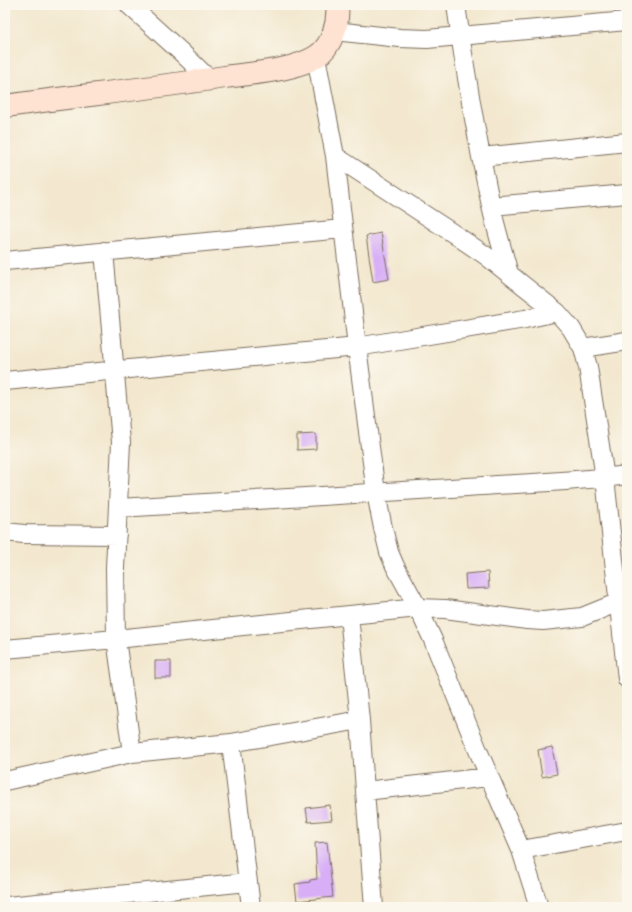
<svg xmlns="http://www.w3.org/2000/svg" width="632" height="912" font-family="'Indie Flower',sans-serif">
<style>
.building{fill:#d8aff7}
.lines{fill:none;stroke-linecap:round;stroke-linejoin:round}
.street-casing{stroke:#7b6c5c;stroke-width:20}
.secondary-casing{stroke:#7b6c5c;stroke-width:24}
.street{stroke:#fff;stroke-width:18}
.secondary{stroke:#fee3d2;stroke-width:22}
</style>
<rect width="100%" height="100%" fill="#fbf7ec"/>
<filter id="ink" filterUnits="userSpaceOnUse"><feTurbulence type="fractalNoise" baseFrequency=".025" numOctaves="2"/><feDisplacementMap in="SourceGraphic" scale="8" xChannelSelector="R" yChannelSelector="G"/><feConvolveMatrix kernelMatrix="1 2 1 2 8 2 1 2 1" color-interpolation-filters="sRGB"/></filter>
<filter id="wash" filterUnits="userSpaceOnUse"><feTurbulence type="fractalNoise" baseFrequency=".012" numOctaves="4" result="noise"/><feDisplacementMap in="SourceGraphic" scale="16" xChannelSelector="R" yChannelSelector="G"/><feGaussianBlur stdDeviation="0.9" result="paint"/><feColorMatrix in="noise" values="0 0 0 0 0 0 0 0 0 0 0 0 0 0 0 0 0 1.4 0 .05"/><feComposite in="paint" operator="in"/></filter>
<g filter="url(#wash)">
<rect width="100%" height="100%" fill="#f3e8cf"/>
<g id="blocks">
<!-- building -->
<path class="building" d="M381 233 389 279 373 282 366 236Z
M316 434V449L297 450V435Z
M488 572 489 588 466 589 465 574Z
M155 661H171V678H155Z
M552 747 557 774 542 777 538 750Z
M330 805 332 820 308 822 306 808Z
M327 842 333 897 297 901 295 884 310 882V880L317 879 315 843Z"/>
</g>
</g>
<g filter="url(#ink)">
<use href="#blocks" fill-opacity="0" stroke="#7b6c5c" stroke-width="1"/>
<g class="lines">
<defs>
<path id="street" d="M129 5 181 52 209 79
M456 5C465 72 477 140 491 206 496 229 503 251 509 274
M334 31 400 38 427 39 627 21
M316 57 335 156 448 230 485 255 557 312 571 328 583 348 588 367 605 478 627 679
M335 156 357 347 376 493 383 528 389 552 395 566 418 608 433 640 477 748 521 850 539 907
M481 157 627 142
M491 206 627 194
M104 251 121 442 115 568 116 639 132 753
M5 261 343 229
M583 348 627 341
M5 381 357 347 525 319 557 312
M118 508C234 502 351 494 467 487 521 483 574 482 627 475
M5 532 24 534 117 535
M349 616 360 720 365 791 374 907
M5 649 116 639 418 608 445 609 527 620 543 621 582 617 619 602 627 601
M231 743 251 907
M5 781 132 753 231 743 360 720
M365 791 489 777
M521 850 627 831
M7 906 248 882"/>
<path id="secondary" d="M5 106C78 96 152 88 225 77 252 73 294 71 317 56 332 46 339 23 337 5"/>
</defs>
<!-- street casing -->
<use href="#street" class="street-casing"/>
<!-- secondary casing -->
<use href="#secondary" class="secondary-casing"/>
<!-- street -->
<use href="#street" class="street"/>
<!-- secondary -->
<use href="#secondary" class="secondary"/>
</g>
</g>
<!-- margin -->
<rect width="632" height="912" fill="none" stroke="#fbf7ec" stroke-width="20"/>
</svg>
